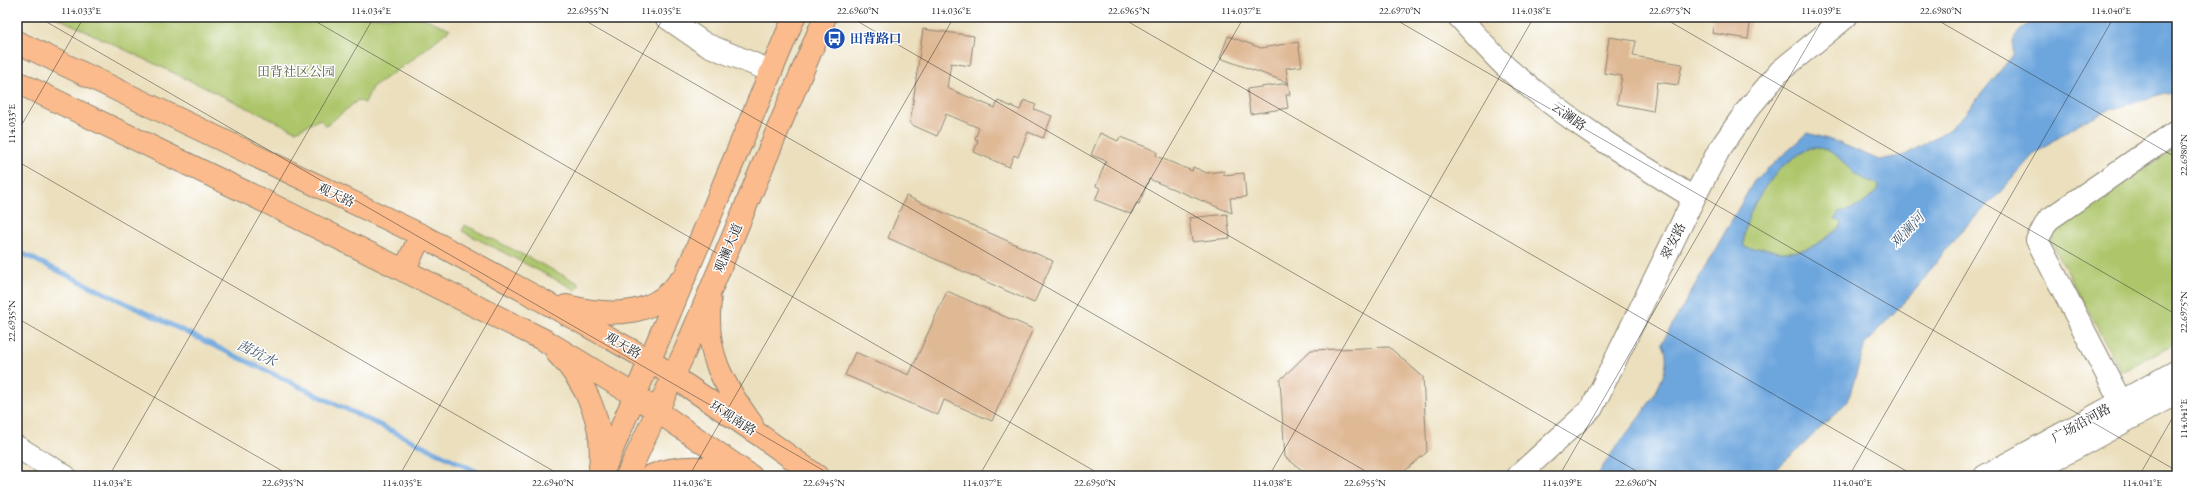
<svg xmlns="http://www.w3.org/2000/svg" width="2194" height="493" font-family="'EB Garamond','Noto Serif SC',serif">
<style>
.green{fill:#adc66b;stroke:#6c784b}
.water{fill:#6da6dd;stroke:#4c6884;fill-rule:evenodd}
.lines{fill:none;stroke-linecap:round;stroke-linejoin:round}
.stream{stroke:#6da6dd;stroke-width:5}
.building{fill:#dfb894}
.minor-casing{stroke:#8b8574;stroke-width:24}
.major-casing{stroke:#8b8574;stroke-width:24}
.minor{stroke:#fff;stroke-width:22}
.major{stroke:#fbbb8c;stroke-width:22}
.ticks{fill:none;stroke:#2b2b2b;stroke-width:1;stroke-opacity:0.45}
.labels{text-anchor:middle;dominant-baseline:central;stroke-width:3;stroke-linejoin:round;paint-order:stroke}
.transit-label{font-size:13px;font-weight:bold;fill:#164399;stroke:#fff;text-anchor:start}
.park-label{font-size:13px;fill:#586141;stroke:#fff}
.street-label{font-size:13px;fill:#2b2b2b;stroke:#fff}
.water-label{font-size:14px;font-style:italic;fill:#455c72;stroke:#fff}
.neatline{fill:none;stroke:#2b2b2b;stroke-width:1.5}
.ticks-label{font-size:10px;text-anchor:middle;fill:#2b2b2b}
</style>
<rect width="100%" height="100%" fill="#fff"/>
<filter id="ink" filterUnits="userSpaceOnUse"><feTurbulence type="fractalNoise" baseFrequency=".025" numOctaves="2"/><feDisplacementMap in="SourceGraphic" scale="8" xChannelSelector="R" yChannelSelector="G"/><feConvolveMatrix kernelMatrix="1 2 1 2 8 2 1 2 1" color-interpolation-filters="sRGB"/></filter>
<filter id="wash" filterUnits="userSpaceOnUse"><feTurbulence type="fractalNoise" baseFrequency=".012" numOctaves="4" result="noise"/><feDisplacementMap in="SourceGraphic" scale="16" xChannelSelector="R" yChannelSelector="G"/><feGaussianBlur stdDeviation="0.9" result="paint"/><feColorMatrix in="noise" values="0 0 0 0 0 0 0 0 0 0 0 0 0 0 0 0 0 1.4 0 .05"/><feComposite in="paint" operator="in"/></filter>
<g filter="url(#wash)">
<rect width="100%" height="100%" fill="#ebdfbd"/>
<!-- green -->
<path class="green" d="M56 17H421L450 29 412 60 372 87 365 103 358 100 326 126 320 119 296 131Z
M2177 147V342L2121 372 2051 241 2060 225Z
M1808 148C1834 146 1838 159 1855 174 1862 179 1871 181 1878 184L1879 188C1868 202 1856 210 1839 212L1842 225C1824 241 1806 254 1780 252 1774 252 1768 248 1762 248 1755 248 1751 250 1744 247 1741 219 1763 185 1783 166 1790 160 1800 154 1808 148Z
M465 225 580 284 576 290 462 231Z"/>
<!-- water -->
<path class="water" d="M2037 17H2177V91L2162 94 2104 112 2080 123 2033 155 1995 198 1957 235 1917 288 1865 344 1850 394 1846 403 1804 444 1768 476H1596C1602 468 1608 459 1614 450 1631 426 1681 374 1662 343L1754 181 1808 133 1837 142 1879 160 1905 155 1948 130 1964 115 2013 55C2014 50 2012 47 2013 42 2013 33 2030 24 2037 17ZM1808 148C1834 146 1839 159 1855 174 1862 179 1871 181 1878 184L1879 188C1868 202 1856 210 1839 212L1835 220 1841 221 1842 225C1824 242 1806 254 1780 252 1774 252 1768 248 1762 248 1755 248 1751 250 1744 247 1740 221 1764 184 1783 166 1790 160 1800 154 1808 148Z"/>
<g class="lines">
<!-- stream -->
<path class="stream" d="M17 251 486 476"/>
</g>
<g id="blocks">
<!-- building -->
<path class="building" d="M1715 17H1751L1748 39 1712 33Z
M923 29 974 36 970 66 951 63 947 88 995 108 998 101 1020 110 1024 100 1036 105 1034 109 1052 116 1043 138 1028 132 1018 157 1014 155 1009 167 974 152 978 140 975 139 979 128 946 114 937 136 910 124Z
M1228 36 1261 48 1298 42 1302 66 1286 68 1290 95H1286L1288 108 1250 114 1247 89 1289 83 1220 58Z
M1609 37 1636 41 1633 56 1682 64 1678 85 1657 82 1653 111 1617 104 1622 76 1604 73Z
M1100 133 1118 141 1120 137 1146 147 1157 152 1156 156 1192 171 1193 167 1207 173 1224 171V175L1244 173 1246 197 1230 198 1232 213 1149 179 1139 204 1136 203 1131 214 1095 200 1100 188 1096 186 1106 161 1091 155Z
M906 196 1053 261 1034 303 888 238Z
M1227 214 1230 238 1192 242 1189 218Z
M947 291 1033 329 992 421 944 400 938 415 845 375 855 352 909 375Z
M1389 347 1423 377 1427 452 1399 476H1310L1285 457 1280 380 1311 350Z"/>
</g>
</g>
<g filter="url(#ink)">
<use href="#blocks" fill-opacity="0" stroke="#8b8574" stroke-width="1"/>
<g class="lines">
<defs>
<path id="minor" d="M666 17 705 44 771 71
M1459 17C1475 34 1490 52 1507 68 1564 118 1629 158 1694 198
M2121 402 2037 240 2048 220 2177 131
M17 447 65 476
M1518 476 1592 408 1694 198 1719 150 1747 110 1780 71 1846 17
M1985 476 2177 371
M2024 476 2177 393"/>
<path id="major" d="M17 42 421 235 534 296 649 360 761 436 817 476
M17 82 266 202 544 340 634 395 751 476
M404 271 421 235
M710 301C704 353 723 384 752 424
M566 306C607 316 651 319 679 282
M557 353C587 383 605 425 600 467
M601 476 794 17
M627 476 685 351 825 17
M651 476C680 463 713 467 742 474"/>
</defs>
<!-- minor casing -->
<use href="#minor" class="minor-casing"/>
<!-- major casing -->
<use href="#major" class="major-casing"/>
<!-- minor -->
<use href="#minor" class="minor"/>
<!-- major -->
<use href="#major" class="major"/>
</g>
</g>
<!-- ticks -->
<path class="ticks" d="M38 17 833 476M308 17 1103 476M579 17 1374 476M850 17 1645 476M1120 17 1915 476M1391 17 2177 471M1662 17 2177 315M1932 17 2177 158M17 133 84 17M17 161 562 476M17 318 291 476M17 474 21 476M109 476 374 17M399 476 664 17M689 476 954 17M979 476 1244 17M1269 476 1534 17M1559 476 1824 17M1849 476 2114 17M2139 476 2177 410"/>
<!-- icons -->
<defs>
<symbol id="bus-disc" viewBox="-11 -11 22 22"><circle r="9.5" fill="#1a4fb4" stroke="#fff"/><path d="M-5-6H5V4H4V6H2V4H-2V6H-4V4H-5ZM-3.5-4V0h7V-4ZM-3.5 1.2v1.5H-2V1.2ZM2 1.2v1.5H3.5V1.2Z" fill="#fff"/></symbol>
</defs>
<g fill-rule="evenodd">
<use href="#bus-disc" x="822" y="26" width="25" height="25"/>
</g>
<g class="labels">
<!-- transit labels -->
<g class="transit-label">
<text x="850" y="38">田背路口</text>
</g>
<!-- park labels -->
<g class="park-label">
<text x="296" y="71">田背社区公园</text>
</g>
<!-- street labels -->
<g class="street-label">
<text transform="translate(1569 116) rotate(36)">云澜路</text>
<text transform="translate(336 195) rotate(25)">观天路</text>
<text transform="translate(1673 241) rotate(-64)">翠安路</text>
<text transform="translate(728 248) rotate(-67)">观澜大道</text>
<text transform="translate(623 345) rotate(30)">观天路</text>
<text transform="translate(733 418) rotate(33)">环观南路</text>
<text transform="translate(2081 423) rotate(-29)">广场沿河路</text>
</g>
<!-- water labels -->
<g class="water-label">
<text transform="translate(1907 230) rotate(-47)">观澜河</text>
<text transform="translate(257 353) rotate(26)">茜坑水</text>
</g>
</g>
<!-- margin -->
<rect width="2194" height="493" fill="none" stroke="#fff" stroke-width="44"/>
<rect x="22" y="22" width="2150" height="449" class="neatline"/>
<g class="ticks-label">
<text x="81" y="14">114.033°E</text>
<text x="371" y="14">114.034°E</text>
<text x="588" y="14">22.6955°N</text>
<text x="661" y="14">114.035°E</text>
<text x="858" y="14">22.6960°N</text>
<text x="951" y="14">114.036°E</text>
<text x="1129" y="14">22.6965°N</text>
<text x="1241" y="14">114.037°E</text>
<text x="1400" y="14">22.6970°N</text>
<text x="1531" y="14">114.038°E</text>
<text x="1670" y="14">22.6975°N</text>
<text x="1821" y="14">114.039°E</text>
<text x="1941" y="14">22.6980°N</text>
<text x="2111" y="14">114.040°E</text>
<text transform="translate(11 124) rotate(-90)" y="4">114.033°E</text>
<text transform="translate(2183 155) rotate(-90)" y="4">22.6980°N</text>
<text transform="translate(2183 312) rotate(-90)" y="4">22.6975°N</text>
<text transform="translate(11 321) rotate(-90)" y="4">22.6935°N</text>
<text transform="translate(2183 419) rotate(-90)" y="4">114.041°E</text>
<text x="112" y="486">114.034°E</text>
<text x="283" y="486">22.6935°N</text>
<text x="402" y="486">114.035°E</text>
<text x="553" y="486">22.6940°N</text>
<text x="692" y="486">114.036°E</text>
<text x="824" y="486">22.6945°N</text>
<text x="982" y="486">114.037°E</text>
<text x="1095" y="486">22.6950°N</text>
<text x="1272" y="486">114.038°E</text>
<text x="1365" y="486">22.6955°N</text>
<text x="1562" y="486">114.039°E</text>
<text x="1636" y="486">22.6960°N</text>
<text x="1852" y="486">114.040°E</text>
<text x="2142" y="486">114.041°E</text>
</g>
</svg>
